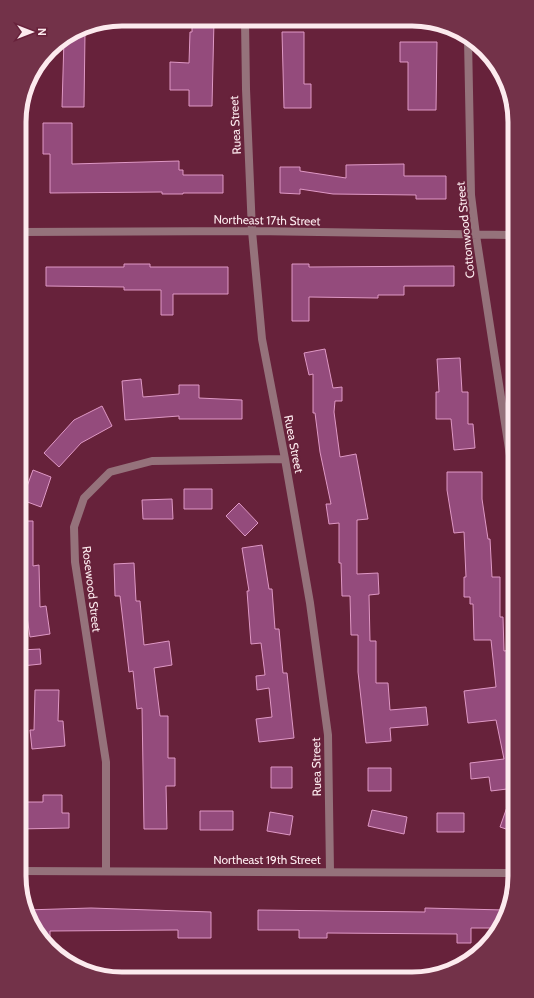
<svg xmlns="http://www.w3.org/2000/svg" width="534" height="998" font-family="Cabin,sans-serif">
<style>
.building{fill:#944b7c;stroke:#df98c5}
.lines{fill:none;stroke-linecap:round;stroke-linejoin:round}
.street{stroke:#95727b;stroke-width:8}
.labels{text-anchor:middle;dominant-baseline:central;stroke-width:4;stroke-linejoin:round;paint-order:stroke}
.street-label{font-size:12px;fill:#fceaee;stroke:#67223b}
.rim{fill:none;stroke:#fceaee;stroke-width:5}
</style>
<rect width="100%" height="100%" fill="#67223b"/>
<!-- building -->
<path class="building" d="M192 19 214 20 212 106H189V90H170V62L189 63 190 32H192Z
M282 32H304V84H311V108H284Z
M74 33H85L84 107H62L64 39Z
M400 42H437L436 110H408V62H400Z
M43 123H72V164L179 161V170H183V175H223V193H183V194H162V192L50 193V154H43Z
M404 164V176H446V199H416V195L333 194 300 189V194L280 193V167H300V171L346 178V165Z
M124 264H150V267H228V294H173V315H161V290H124V287L46 286V267H124Z
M292 264H309V267L454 266V286H404V295H378V298L309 297V321H292Z
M325 349 333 388 342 387V401H335L334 412 340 457 356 454 368 519 357 520V574L378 573 379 594 369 595 370 641H376V683H388L390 710 426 707 428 725 390 728 391 741 366 743 358 672V635H351L350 596H342L341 563H339V523L329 524 326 504H331L320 452 315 413H313V374L309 375 304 353Z
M460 358 462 392H468V424H473L475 448 454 450 451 419H436V392H439L437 359Z
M141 379 143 397 179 394V385H199V398L242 400V419H179V416L125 420 122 381Z
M102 406 112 426 81 443 59 467 44 453 74 420Z
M33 470 51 477 41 507 22 500Z
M447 472H482V499L488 539H490L492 577H500V617H503L504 651 511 650 515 687V788L491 791 489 777 471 779 470 763 504 759 496 720 468 723 464 691 496 687 491 640H474L473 604H470V597H464V577H466L464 532 454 533 447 490Z
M184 489H212V509H184Z
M172 499 173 519H143L142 500Z
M239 503 258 523 245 536 226 516Z
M19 521H33V566L39 565 40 607 46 606 50 634 30 637 24 597H19Z
M262 545 269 589H272L275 629H279L283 673H287L294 738 259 742 256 719 272 717 269 688 257 690 256 676 265 675 261 643 251 644 247 591H249L242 548Z
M134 563 136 601H140L144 645 169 641 172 665 154 668 160 716H168V758H175V786H166L167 829H144L142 708 137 709 133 671 129 672 120 596H115L114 564Z
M40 649 41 664 22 666 21 650Z
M35 690H59L58 721H63L65 746 32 749 30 730H34Z
M271 767H292V788H271Z
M368 768H391V791H368Z
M513 790H515V832L500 827Z
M43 795H62V813H69V828L19 829V802H43Z
M372 810 407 817 404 834 368 826Z
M200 811H233V830H200Z
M270 812 293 816 290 835 267 831Z
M437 813H464V832H437Z
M91 908 211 912V938H178V930L50 931V947L25 910Z
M425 908 504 910 497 928H471V943H457V934L327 933V938H299V930H258V910L425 912Z"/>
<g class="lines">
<!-- street -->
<path class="street" d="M245 20 246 89 252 231 262 339 285 459 310 603 328 735 330 871
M468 39 471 195 476 235 515 488
M20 232 252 231 515 235
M21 232V105
M19 871 515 873
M106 871V762L75 562 74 527 84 498 110 472 152 461 285 459"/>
</g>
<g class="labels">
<!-- street labels -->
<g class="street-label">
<text transform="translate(235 125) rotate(-93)">Ruea Street</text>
<text transform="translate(267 220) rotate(1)">Northeast 17th Street</text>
<text transform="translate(465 230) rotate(-96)">Cottonwood Street</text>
<text transform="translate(294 444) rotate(79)">Ruea Street</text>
<text transform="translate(92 589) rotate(83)">Rosewood Street</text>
<text transform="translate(316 767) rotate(-91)">Ruea Street</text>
<text x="267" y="859">Northeast 19th Street</text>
</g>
</g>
<!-- crop -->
<path d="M0 0H534V998H0ZM122 26H412A96 96 0 0 1 508 122V876A96 96 0 0 1 412 972H122A96 96 0 0 1 26 876V122A96 96 0 0 1 122 26Z" fill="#733249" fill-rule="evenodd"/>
<path class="rim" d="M122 26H412A96 96 0 0 1 508 122V876A96 96 0 0 1 412 972H122A96 96 0 0 1 26 876V122A96 96 0 0 1 122 26Z"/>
<!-- north arrow -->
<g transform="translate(32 32) rotate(90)" stroke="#67223b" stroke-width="3" paint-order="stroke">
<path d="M0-3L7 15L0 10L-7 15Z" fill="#fceaee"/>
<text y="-6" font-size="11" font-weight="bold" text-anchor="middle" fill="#fceaee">N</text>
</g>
</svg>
